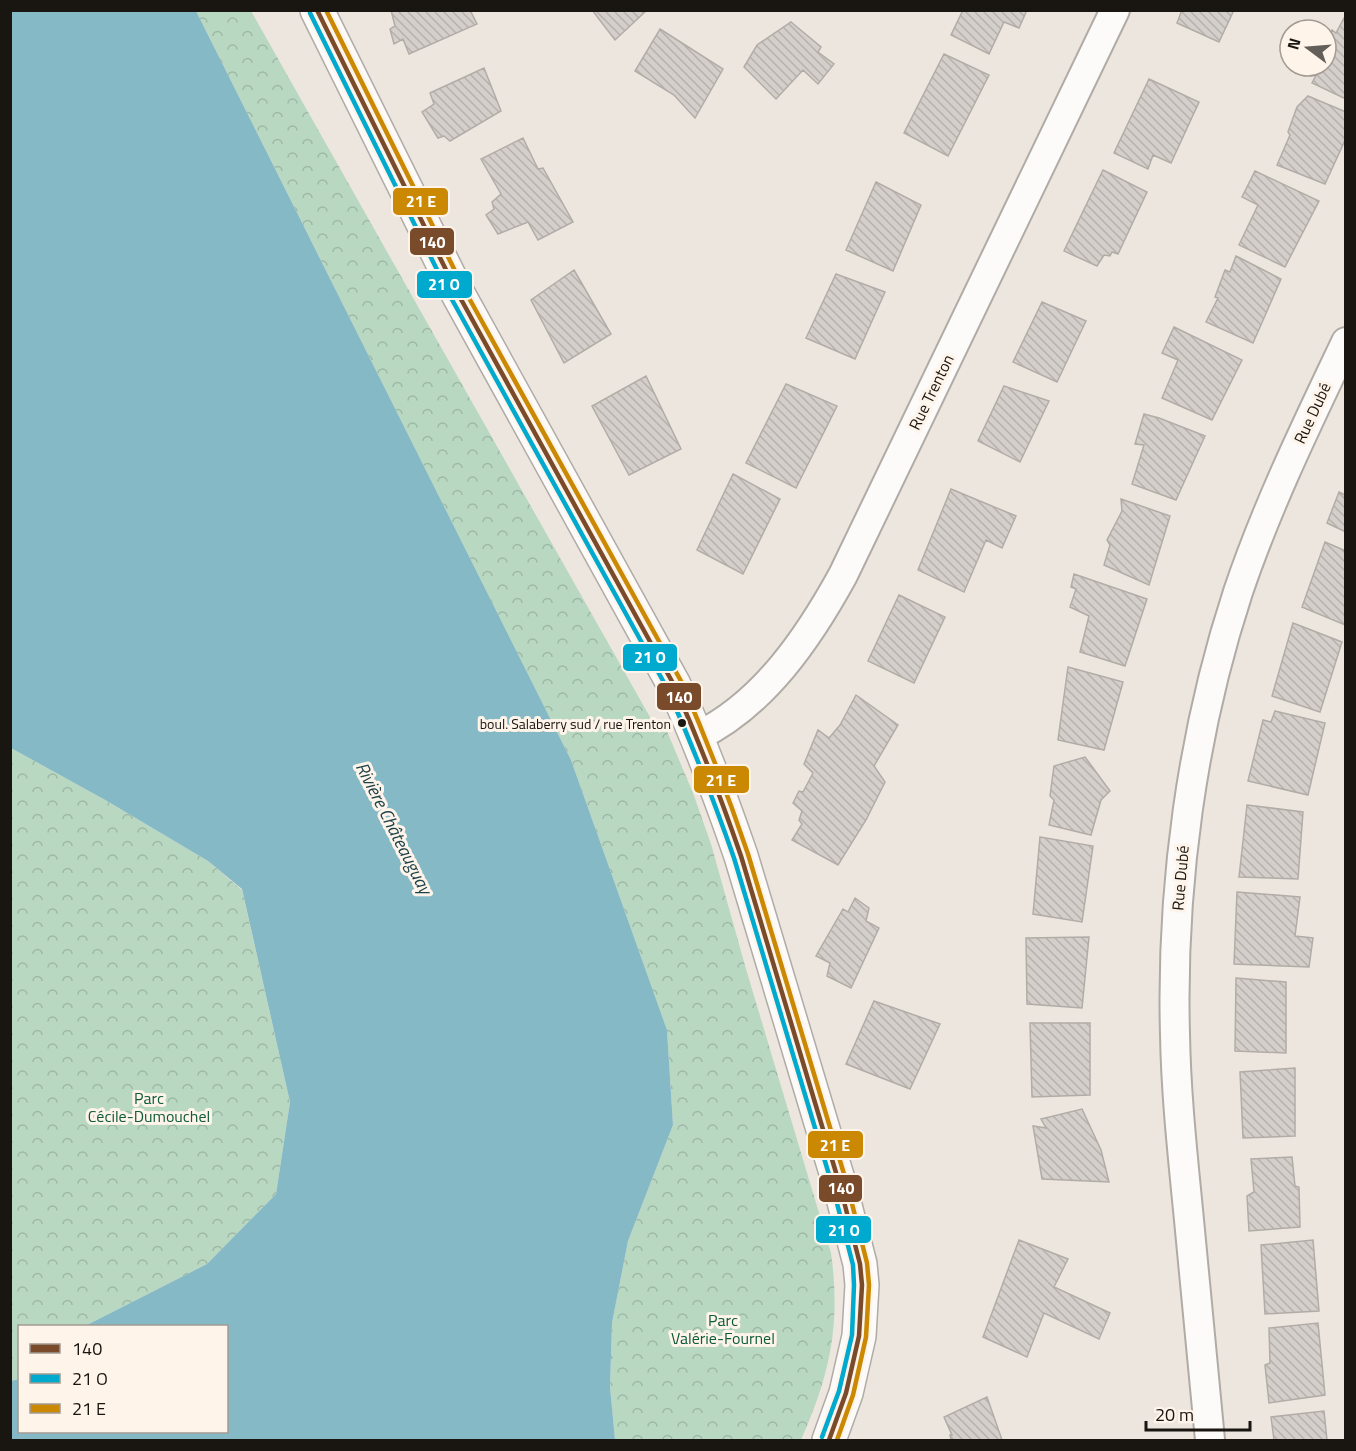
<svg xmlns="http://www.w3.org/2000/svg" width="1356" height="1451" font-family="'Titillium Web',sans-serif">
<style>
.forest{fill:url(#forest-crowns)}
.water{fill:#85b9c6}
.building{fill:url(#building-back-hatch);stroke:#b2aca7;stroke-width:1.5}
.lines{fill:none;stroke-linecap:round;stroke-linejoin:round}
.minor-casing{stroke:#b0aba5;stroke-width:32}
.tertiary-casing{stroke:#b0aba5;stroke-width:36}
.minor{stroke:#fcfbfa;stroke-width:28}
.tertiary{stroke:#fcfbfa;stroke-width:33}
.bus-1-casing{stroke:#fef4ea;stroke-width:9}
.bus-2-casing{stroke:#fef4ea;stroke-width:9}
.bus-3-casing{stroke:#fef4ea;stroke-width:9}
.bus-1{stroke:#7a4b2a;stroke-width:4.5}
.bus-2{stroke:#00a9ce;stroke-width:4.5}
.bus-3{stroke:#cb8903;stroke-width:4.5}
.bus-dot{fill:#191510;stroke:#fef4ea;stroke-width:2}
.labels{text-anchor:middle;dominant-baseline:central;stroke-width:6;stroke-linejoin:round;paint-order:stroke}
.bus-label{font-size:14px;fill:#191510;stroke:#fef4ea;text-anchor:end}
.street-label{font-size:16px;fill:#191510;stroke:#fef4ea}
.park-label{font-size:16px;fill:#0c5b3b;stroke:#fef4ea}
.water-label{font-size:18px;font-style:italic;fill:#1c414a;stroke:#fef4ea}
.line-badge{stroke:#fef4ea;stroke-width:2}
.badge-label{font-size:16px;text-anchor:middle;font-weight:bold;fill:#fff}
</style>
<defs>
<pattern id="forest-crowns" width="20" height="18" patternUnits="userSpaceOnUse" patternTransform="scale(1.5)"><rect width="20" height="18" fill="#b9d8c2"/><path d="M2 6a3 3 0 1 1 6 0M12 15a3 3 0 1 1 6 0" fill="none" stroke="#9eb8a6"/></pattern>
<pattern id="building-back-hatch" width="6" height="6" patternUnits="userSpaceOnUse" patternTransform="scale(1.5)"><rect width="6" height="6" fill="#d5cfcb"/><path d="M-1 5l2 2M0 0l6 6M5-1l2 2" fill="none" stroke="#b6b1ad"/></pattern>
</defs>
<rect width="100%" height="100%" fill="#ede6df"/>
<!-- forest -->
<path class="forest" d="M196 11H251L659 733 666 729 693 793 711 844 746 969 831 1253C841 1324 830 1375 801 1440H615L610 1387 612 1323 628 1241 673 1125 667 1030 571 760Z
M11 748 107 801 208 861 242 890 290 1102 276 1194 207 1264 85 1326H20L19 1379 11 1381Z"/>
<!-- water -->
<path class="water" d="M11 10 196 11 571 760 667 1030 673 1125 628 1241 612 1323 610 1387 615 1440H11V1381L19 1379 20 1432H226V1326H85L207 1264 276 1194 290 1102 242 889 208 861 107 801 11 748Z"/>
<!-- building -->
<path class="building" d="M470 10 477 24 409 54 403 39 394 44 390 29 395 26 391 10Z
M592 10H647L615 40Z
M963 10H1027L1019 28 1004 22 989 54 951 35Z
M1182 10H1234L1219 42 1177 23Z
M1344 18 1346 19V99L1312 83 1321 66H1326V44L1332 30 1336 33Z
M791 22 821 47 818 52 834 64 818 84 803 70 776 99 744 67 757 45Z
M660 29 723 69 695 118 674 95 635 71Z
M944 54 989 75 948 156 904 133Z
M484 68 501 111 450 141 444 136 438 138 422 112 434 104 430 93Z
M1149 79 1199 102 1171 163 1153 155 1148 169 1114 153Z
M1308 96 1346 112V138L1325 184 1277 165 1290 135 1288 132 1297 107Z
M523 138 538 169 543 168 573 222 538 240 528 222 498 234 486 215 494 209 492 202 501 194 481 159Z
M1103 170 1147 192 1118 254 1112 252 1110 256 1104 255 1097 266 1064 251Z
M1255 171 1319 201 1285 267 1239 245 1258 205 1242 197Z
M876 182 921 205 893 271 846 250Z
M1236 256 1281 279 1253 343 1206 322 1218 298 1215 297 1225 270 1230 272Z
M574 270 611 334 564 363 531 300Z
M836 274 885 292 855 359 806 338Z
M1042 302 1086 321 1057 382 1013 362Z
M1174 327 1242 360 1212 420 1162 398 1178 360 1162 353Z
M646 376 681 449 629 475 592 406Z
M786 384 837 406 796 488 746 463Z
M1004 386 1049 401 1020 462 978 441Z
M1144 414 1159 418 1205 436 1176 500 1132 484 1144 445 1135 444Z
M733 474 780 499 743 574 697 550Z
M951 489 1016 516 1002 548 986 540 964 592 918 570Z
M1339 492 1345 495 1346 494V532L1327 523Z
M1121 499 1170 516 1149 585 1104 565 1110 545 1107 540 1122 511Z
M1325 542 1346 551 1345 625 1302 607Z
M1074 574 1147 599 1125 666 1080 652 1089 616 1070 607 1076 589 1071 587Z
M899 595 945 617 914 683 868 661Z
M1293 623 1342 642 1320 712 1272 696Z
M1068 667 1123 682 1104 750 1058 740Z
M856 695 898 725 874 766 885 782 866 820 838 865 792 840 802 824 799 820 802 811 793 803 799 791 803 792 813 773 804 764 818 730 829 738 840 725Z
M1275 711 1325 723 1308 795 1248 781 1263 720 1271 722Z
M1085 757 1110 791 1101 800 1091 835 1049 825 1054 800 1050 796 1054 766Z
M1247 805 1303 812 1298 879 1239 877Z
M1040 837 1093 846 1082 922 1033 914Z
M1237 892 1300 897 1295 936 1313 938 1309 967 1234 964Z
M855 898 869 908 866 921 879 928 851 988 827 976 830 963 816 956 843 909 848 912Z
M1089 937 1082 1008 1027 1004 1026 938Z
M1236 978 1286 982V1053L1235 1051Z
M874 1001 940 1024 910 1089 846 1064Z
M1030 1023H1090V1095L1032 1097Z
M1295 1068V1136L1243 1138 1240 1072Z
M1082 1109 1101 1150 1109 1182 1042 1179 1033 1126 1046 1128 1041 1119Z
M1292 1157 1295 1186 1299 1187 1300 1227 1249 1231 1247 1196 1254 1192 1251 1159Z
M1019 1240 1068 1259 1054 1287 1110 1313 1099 1339 1044 1313 1027 1357 983 1337Z
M1313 1240 1319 1311 1265 1314 1261 1245Z
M1318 1323 1325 1395 1269 1403 1265 1365 1270 1363 1269 1328Z
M987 1397 1002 1440H951L950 1435H952L944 1417Z
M1324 1411 1327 1440H1274L1271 1417Z"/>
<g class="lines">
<defs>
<path id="minor" d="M698 736C764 704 809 637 843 575L1115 10
M1210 1440C1203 1367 1196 1294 1189 1220 1183 1158 1176 1096 1175 1034 1171 887 1192 732 1238 592 1267 506 1307 424 1346 342"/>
<path id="tertiary" d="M317 10 457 292 674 685C700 741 721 798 741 856L840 1186 860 1264 862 1285 859 1336 846 1393 829 1440"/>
</defs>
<!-- minor casing -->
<use href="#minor" class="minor-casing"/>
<!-- tertiary casing -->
<use href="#tertiary" class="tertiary-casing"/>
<!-- minor -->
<use href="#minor" class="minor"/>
<!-- tertiary -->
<use href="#tertiary" class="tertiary"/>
<defs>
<path id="bus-1" d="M317 10 457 292 674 685C699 741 721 798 741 856L840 1186 860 1264 862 1285 859 1336 846 1393 829 1440"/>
<path id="bus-2" d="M310 13 450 296 667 688C692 744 714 801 734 858L833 1188 853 1265 854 1285 852 1335 839 1391 822 1437"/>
<path id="bus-3" d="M326 10 464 289 681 681C706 738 728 795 748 854L847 1184 867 1263 869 1285 866 1337 853 1395 837 1440"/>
</defs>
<!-- bus-1 casing -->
<use href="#bus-1" class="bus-1-casing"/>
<!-- bus-2 casing -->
<use href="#bus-2" class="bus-2-casing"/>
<!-- bus-3 casing -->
<use href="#bus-3" class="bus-3-casing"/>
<!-- bus-1 -->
<use href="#bus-1" class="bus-1"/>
<!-- bus-2 -->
<use href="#bus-2" class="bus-2"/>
<!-- bus-3 -->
<use href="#bus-3" class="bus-3"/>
</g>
<!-- markers -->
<circle class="bus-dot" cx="682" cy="723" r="5"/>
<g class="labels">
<!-- bus labels -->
<g class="bus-label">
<text x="671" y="723">boul. Salaberry sud / rue Trenton</text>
</g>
<!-- street labels -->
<g class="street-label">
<text transform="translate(931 392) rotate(-64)">Rue Trenton</text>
<text transform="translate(1312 413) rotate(-65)">Rue Dubé</text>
<text transform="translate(1180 878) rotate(-85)">Rue Dubé</text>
</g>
<!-- park labels -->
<g class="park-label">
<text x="149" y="1098">Parc<tspan x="149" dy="18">Cécile-Dumouchel</tspan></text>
<text x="723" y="1320">Parc<tspan x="723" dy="18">Valérie-Fournel</tspan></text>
</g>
<!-- water labels -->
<g class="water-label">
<text transform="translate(394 828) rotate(63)">Rivière Châteauguay</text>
</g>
</g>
<g class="line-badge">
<rect x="392" y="187" width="57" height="29" rx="6" fill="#cb8903"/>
<rect x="409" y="227" width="46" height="29" rx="6" fill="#7a4b2a"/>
<rect x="416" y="270" width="57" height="29" rx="6" fill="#00a9ce"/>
<rect x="622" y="643" width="56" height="29" rx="6" fill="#00a9ce"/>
<rect x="656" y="682" width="46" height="29" rx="6" fill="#7a4b2a"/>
<rect x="693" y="765" width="57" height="29" rx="6" fill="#cb8903"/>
<rect x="807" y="1130" width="57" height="29" rx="6" fill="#cb8903"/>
<rect x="818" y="1174" width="45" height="29" rx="6" fill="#7a4b2a"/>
<rect x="815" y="1215" width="57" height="29" rx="6" fill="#00a9ce"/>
</g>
<g class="badge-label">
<text x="421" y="207">21 E</text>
<text x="432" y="248">140</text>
<text x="444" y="290">21 O</text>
<text x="650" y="663">21 O</text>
<text x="679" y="703">140</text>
<text x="721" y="786">21 E</text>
<text x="835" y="1151">21 E</text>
<text x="841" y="1194">140</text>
<text x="844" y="1236">21 O</text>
</g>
<!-- border -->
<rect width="1356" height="1451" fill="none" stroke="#191510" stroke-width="24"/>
<!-- legend -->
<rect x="18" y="1325" width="210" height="108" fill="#fef4ea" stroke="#a29b93" stroke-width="1.5"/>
<rect x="30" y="1344" width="30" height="9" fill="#7a4b2a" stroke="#a29b93" stroke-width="1.5"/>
<text x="72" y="1355" font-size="18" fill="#191510">140</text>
<rect x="30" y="1374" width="30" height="9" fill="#00a9ce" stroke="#a29b93" stroke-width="1.5"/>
<text x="72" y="1385" font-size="18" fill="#191510">21 O</text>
<rect x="30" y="1404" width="30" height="9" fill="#cb8903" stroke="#a29b93" stroke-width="1.5"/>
<text x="72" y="1415" font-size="18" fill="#191510">21 E</text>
<!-- north arrow -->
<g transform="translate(1308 48) rotate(286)"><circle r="28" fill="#fef4ea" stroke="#a29b93" stroke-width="1.5"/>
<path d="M0-4.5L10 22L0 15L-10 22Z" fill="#635e58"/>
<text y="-9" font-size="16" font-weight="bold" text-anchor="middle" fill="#191510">N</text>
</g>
<!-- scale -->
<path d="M1146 1421v9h104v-9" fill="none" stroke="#191510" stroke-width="3"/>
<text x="1155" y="1421" font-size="18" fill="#191510" stroke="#fef4ea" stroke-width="4.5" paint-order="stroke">20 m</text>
</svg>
